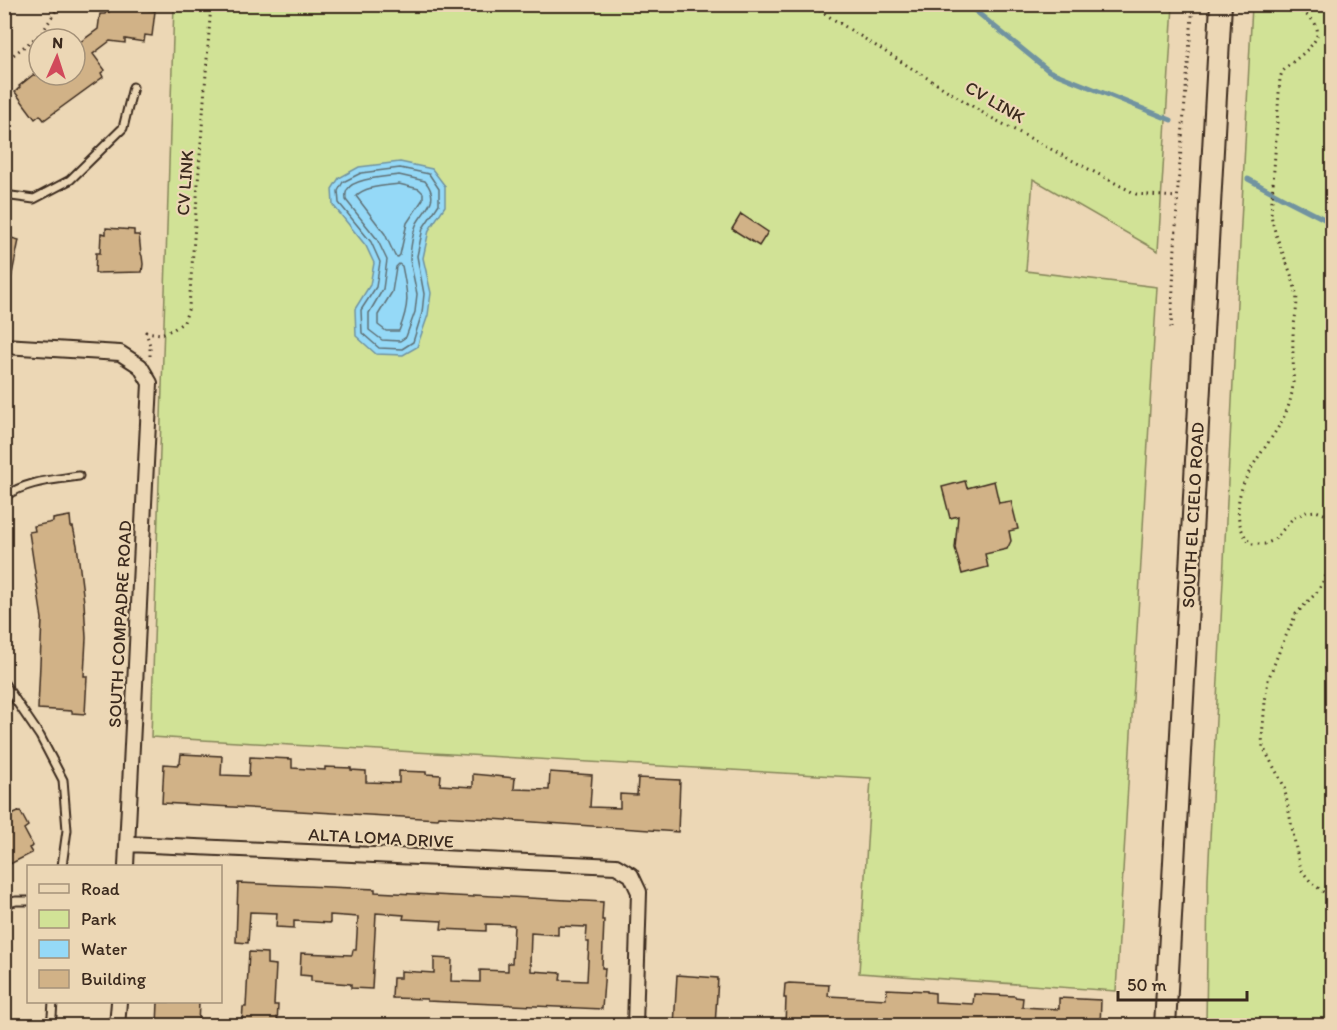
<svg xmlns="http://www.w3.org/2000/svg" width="1337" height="1030" font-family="Itim,sans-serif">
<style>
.green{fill:#d1e296;stroke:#86865a;stroke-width:1.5}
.water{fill:#95d9f7;stroke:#7193a0;stroke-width:1.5}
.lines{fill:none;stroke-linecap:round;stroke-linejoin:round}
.shore{stroke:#5f7075;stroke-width:1.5}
.stream{stroke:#7193a0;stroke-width:5}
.building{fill:#d1b287;stroke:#3b2a1e;stroke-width:1.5;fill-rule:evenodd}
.lane-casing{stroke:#3b2a1e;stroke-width:11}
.street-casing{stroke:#3b2a1e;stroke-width:18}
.secondary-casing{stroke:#3b2a1e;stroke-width:24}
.path{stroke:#3b2a1e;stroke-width:3;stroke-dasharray:1.5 4.5;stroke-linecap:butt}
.lane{stroke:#ecd7b5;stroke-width:7}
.street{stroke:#ecd7b5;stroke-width:14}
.secondary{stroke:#ecd7b5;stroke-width:20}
.labels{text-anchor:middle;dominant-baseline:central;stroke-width:4.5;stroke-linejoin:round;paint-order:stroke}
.street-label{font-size:18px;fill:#3b2a1e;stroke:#ecd7b5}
</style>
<rect width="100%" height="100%" fill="#ecd7b5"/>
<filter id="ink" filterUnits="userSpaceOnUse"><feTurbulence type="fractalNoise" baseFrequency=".0167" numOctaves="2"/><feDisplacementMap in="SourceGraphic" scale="12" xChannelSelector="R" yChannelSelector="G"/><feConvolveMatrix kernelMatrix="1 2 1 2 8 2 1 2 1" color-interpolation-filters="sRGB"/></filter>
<g filter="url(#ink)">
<!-- green -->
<path class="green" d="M174 5H1173L1158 251 1033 179 1026 271 1157 287 1116 991 859 973 871 778 151 737Z
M1252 5H1332V1025H1206L1208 878Z"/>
<!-- water -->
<path class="water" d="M400 162 432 169 445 186V206L429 230 423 258 431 293 428 315 417 347 403 355 376 354 356 336 355 309 370 285 374 263 366 246 333 205 332 189 339 178 359 167Z"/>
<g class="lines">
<!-- shore -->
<path class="shore" d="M400 168 429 174 439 189V204L423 228 417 256 424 294 422 313 413 342 402 349 379 348 362 333 361 310 376 287 380 262 371 242 339 203 338 191 343 182 361 173Z
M399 175 425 181C440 200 427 206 417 223 413 231 410 251 410 260L417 294 415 312 406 337 400 341 382 340 369 330V313L383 289 387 260 377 239 346 200C346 197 345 194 347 190 353 178 386 177 399 175Z
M399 184 419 189 423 193V199L407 223 400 255 398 257 395 256 385 234 356 196C365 186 385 186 399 184Z
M399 264 402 266C408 295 410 303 399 331H386L378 325V315L392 292 396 267Z"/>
<!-- stream -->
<path class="stream" d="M967 4 1049 71 1171 120
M1248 179 1285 199 1332 223"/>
</g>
<!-- building -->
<path class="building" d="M111 4H150L149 10 155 11 152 36 145 35 144 42 125 39V43L110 41 93 54 105 70 101 73 103 77 44 120 40 115 35 119 15 92 20 87 19 86 33 75H75V46L98 29 100 14H105L106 12H109Z
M741 214 768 232 759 246 732 229Z
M106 228 134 230V235H139L141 254 142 256 143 264 142 272 95 273 96 253H100L101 233 106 234Z
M4 236 19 240 11 279 4 278Z
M965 481 967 488 994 481 999 503 1011 501 1018 529 1009 531 1011 541 1007 549 985 554 988 567 962 574 955 548 958 516 950 518 942 487Z
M70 516 71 527H73L77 545 84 602 86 638 84 676H87L85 714 72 713V711L38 709 42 619 29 532 35 531 34 526 53 522V519Z
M181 754 222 756 221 775 249 776 250 757 292 759V768L325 770V767L351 768V770L366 771V782L399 783V771L426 772V774L441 775 440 785 473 787V774L515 778 514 789 549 790 550 772 592 775 590 807 620 808V794L637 795 638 778 680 780 678 832 491 819 439 816 438 819 162 803 164 764 178 765 179 763H180Z
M20 811 28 826 24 829 33 846 29 848 32 853 4 867V819Z
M238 883 375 889V892L474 897V895L603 902 602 920H604L602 968H605L602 1009 427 1001V999L392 998 393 978H401V971L434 973V958L452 959 451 981 480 982V970L508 971V963H512L514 925 486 924V931L441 929 442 921 403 919 404 915 376 913 372 989 351 988V984L311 981V976L300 975 301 953 352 955 353 950H356L358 917 330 915V923L294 921V928L276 927 277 913 250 912 248 943 236 942ZM558 926 587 927 586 942H589L587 981 560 980 561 973 531 971V964H530L531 933 558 935Z
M249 952 267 953V964L276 965 274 1005H278L277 1025 242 1023 243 1007H246Z
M677 975 718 978 715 1026H674Z
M789 983 829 985 828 996 886 999 887 989 927 991V992L935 993V1002L973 1004 974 994 1015 996V997L1023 998 1022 1007 1059 1009V998L1101 1000 1100 1026H785L786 998H784L785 984Z
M158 1002H199L198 1026H157Z"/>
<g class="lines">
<defs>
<path id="lane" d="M4 195 34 199 70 180 123 128 133 87
M4 497C26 481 53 480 79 476
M4 683 40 736 63 780 67 830 62 866
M4 904 16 901H28
M49 1026 52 1016 53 1002"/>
<path id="street" d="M4 346 120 353 140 366 150 383 126 866
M128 844 616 866 631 875 639 892 635 1026
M117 1026 119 1002"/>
<path id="secondary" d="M1165 1026 1221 4"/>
</defs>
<!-- lane casing -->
<use href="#lane" class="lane-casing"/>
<!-- street casing -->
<use href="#street" class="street-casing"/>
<!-- secondary casing -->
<use href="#secondary" class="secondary-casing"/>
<!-- path -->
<path class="path" d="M809 4 988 116 1136 194 1177 197
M1292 4C1299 11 1309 15 1314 22 1328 42 1294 58 1284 70 1282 72 1281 75 1280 78L1271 214C1275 241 1290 265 1296 292 1299 307 1293 322 1293 337 1292 359 1296 380 1290 401 1279 442 1231 474 1239 520 1241 530 1244 536 1251 544H1265L1274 540 1293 518 1306 512 1316 511 1332 517
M4 62 42 33 60 4
M1171 328 1178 186 1193 4
M150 356V345L146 332 161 334 174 329 184 322 189 307 211 4
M1332 559 1325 578 1318 591 1296 614 1281 647 1268 680 1265 702 1262 737 1263 747 1284 786 1298 859 1302 871 1311 882 1332 899"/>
<!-- lane -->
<use href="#lane" class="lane"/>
<!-- street -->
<use href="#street" class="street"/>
<!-- secondary -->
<use href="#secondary" class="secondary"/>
</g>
</g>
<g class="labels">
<!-- street labels -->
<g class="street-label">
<text transform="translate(995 102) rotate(30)">CV LINK</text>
<text transform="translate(185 183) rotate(-86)">CV LINK</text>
<text transform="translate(1193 515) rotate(-87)">SOUTH EL CIELO ROAD</text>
<text transform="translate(120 624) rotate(-87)">SOUTH COMPADRE ROAD</text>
<text transform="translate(381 838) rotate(3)">ALTA LOMA DRIVE</text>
</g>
</g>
<!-- margin -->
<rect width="1337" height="1030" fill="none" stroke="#ecd7b5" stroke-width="24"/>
<rect x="12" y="12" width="1313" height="1006" fill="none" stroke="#3b2a1e" stroke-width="2" filter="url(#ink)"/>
<!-- legend -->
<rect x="27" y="865" width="195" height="138" fill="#ecd7b5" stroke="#a59279" stroke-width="1.5"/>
<rect x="39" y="884" width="30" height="9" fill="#ecd7b5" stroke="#a59279" stroke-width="1.5"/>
<text x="81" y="895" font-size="18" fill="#3b2a1e">Road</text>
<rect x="39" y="910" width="30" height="18" fill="#d1e296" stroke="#a59279" stroke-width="1.5"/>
<text x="81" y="925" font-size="18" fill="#3b2a1e">Park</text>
<rect x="39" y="940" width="30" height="18" fill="#95d9f7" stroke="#a59279" stroke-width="1.5"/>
<text x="81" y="955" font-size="18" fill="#3b2a1e">Water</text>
<rect x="39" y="970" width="30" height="18" fill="#d1b287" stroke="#a59279" stroke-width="1.5"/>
<text x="81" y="985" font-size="18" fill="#3b2a1e">Building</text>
<!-- north arrow -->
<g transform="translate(57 57) rotate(3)"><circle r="28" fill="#ecd7b5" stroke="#a59279" stroke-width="1.5"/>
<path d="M0-4.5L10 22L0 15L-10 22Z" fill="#d1495b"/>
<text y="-9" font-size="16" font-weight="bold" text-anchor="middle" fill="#3b2a1e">N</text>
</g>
<!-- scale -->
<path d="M1118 991v9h129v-9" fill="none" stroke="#3b2a1e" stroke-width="3"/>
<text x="1127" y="991" font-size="18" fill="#3b2a1e" stroke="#ecd7b5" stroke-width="4.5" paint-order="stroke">50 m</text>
</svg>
